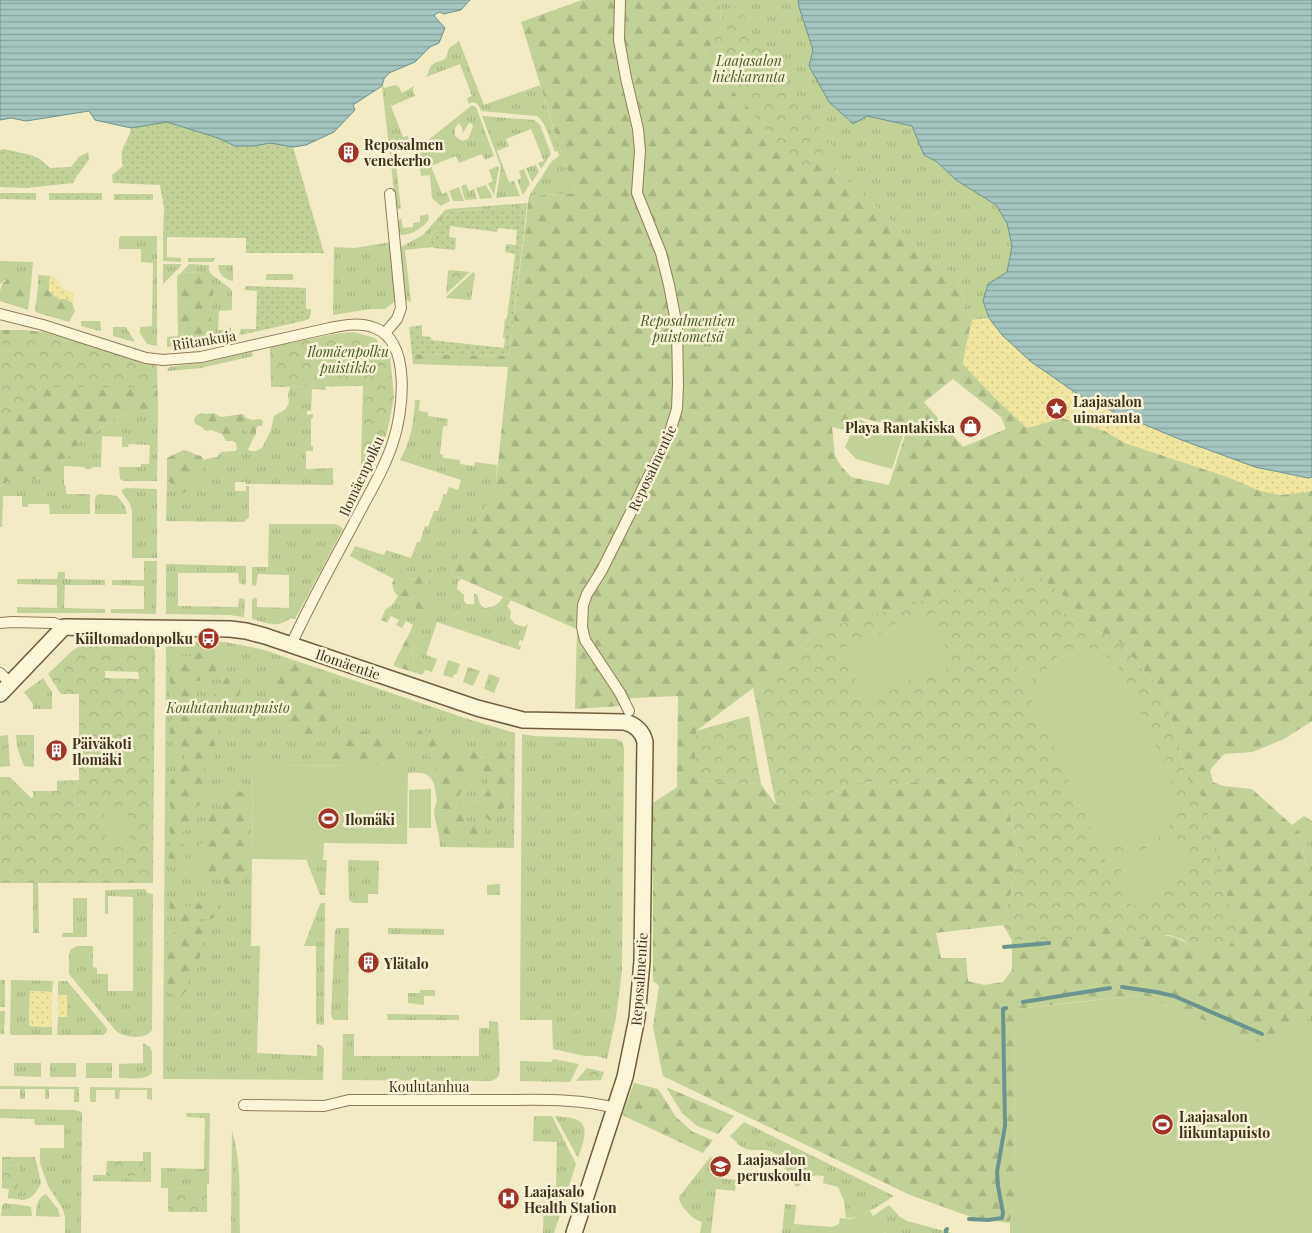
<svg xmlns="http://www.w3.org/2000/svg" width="1312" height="1233" font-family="'Playfair Display',serif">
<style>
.grass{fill:url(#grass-tufts);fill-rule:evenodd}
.forest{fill:url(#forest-firs);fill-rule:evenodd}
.sand{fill:url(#sand-dots)}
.park{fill:url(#park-crowns);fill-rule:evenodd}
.garden{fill:url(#garden-dots)}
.pitch{fill:#c2d196}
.water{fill:url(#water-rules);stroke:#6b9490}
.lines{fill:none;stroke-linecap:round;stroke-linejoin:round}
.stream{stroke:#6b9490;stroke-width:4}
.street-casing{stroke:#8e7d58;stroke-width:12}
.secondary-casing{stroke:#705d3b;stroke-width:18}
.street{stroke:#fcf6d8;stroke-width:10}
.secondary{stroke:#fcf6d8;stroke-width:15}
.labels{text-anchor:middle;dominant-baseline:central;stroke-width:5;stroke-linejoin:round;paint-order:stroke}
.park-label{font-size:14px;font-style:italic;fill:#455b22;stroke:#f8f3d4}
.poi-label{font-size:14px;font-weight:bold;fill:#3d311e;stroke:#f8f3d4;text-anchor:start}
.street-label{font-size:14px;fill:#3d311e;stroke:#f8f3d4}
</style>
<defs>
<pattern id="grass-tufts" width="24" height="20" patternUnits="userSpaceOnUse" patternTransform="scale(1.25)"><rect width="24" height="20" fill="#c2d196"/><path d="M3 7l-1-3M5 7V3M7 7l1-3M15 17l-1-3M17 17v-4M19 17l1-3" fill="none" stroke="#a8b481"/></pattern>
<pattern id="forest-firs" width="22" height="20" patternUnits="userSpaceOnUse" patternTransform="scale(1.25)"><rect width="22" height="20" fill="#c2d196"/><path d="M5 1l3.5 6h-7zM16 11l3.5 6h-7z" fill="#a8b481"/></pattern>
<pattern id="sand-dots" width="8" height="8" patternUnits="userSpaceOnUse" patternTransform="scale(1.25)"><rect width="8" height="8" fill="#f0e69f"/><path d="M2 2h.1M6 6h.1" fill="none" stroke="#cfc688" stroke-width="1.8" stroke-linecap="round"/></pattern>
<pattern id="park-crowns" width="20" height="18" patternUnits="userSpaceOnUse" patternTransform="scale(1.25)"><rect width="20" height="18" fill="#c2d196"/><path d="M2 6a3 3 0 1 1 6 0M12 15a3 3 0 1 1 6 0" fill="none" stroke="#a8b481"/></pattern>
<pattern id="garden-dots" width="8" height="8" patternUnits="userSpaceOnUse" patternTransform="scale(1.25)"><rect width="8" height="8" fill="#c2d196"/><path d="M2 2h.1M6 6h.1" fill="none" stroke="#a8b481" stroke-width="1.8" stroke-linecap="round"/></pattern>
<pattern id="water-rules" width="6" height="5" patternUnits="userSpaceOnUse" patternTransform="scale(1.25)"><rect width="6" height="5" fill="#a6c5c0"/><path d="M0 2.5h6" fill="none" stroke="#88a19b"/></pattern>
</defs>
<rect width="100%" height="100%" fill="#f2ebc4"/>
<!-- grass -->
<path class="grass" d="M719 0H798L799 7 813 50 809 66 829 102 852 124 867 116 912 126 924 155 937 162 956 180 996 205 1007 223 1012 246 1007 272 983 301 989 318 972 320 955 274 925 257 889 218 804 143 723 43Z
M459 41 484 105 540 85 563 159 577 193 529 196 552 161 559 156 558 151 555 152C550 140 547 124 537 116L481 111C479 105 475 100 469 104L467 98 472 96 460 64 426 77C428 74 429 69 431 66 435 61 442 62 446 58L449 48 454 45Z
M396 85 399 87 402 93 414 86 413 90 415 96 391 106 403 137 408 136 412 144 394 146 401 209 396 208 382 86 385 88 391 86Z
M471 106H474L476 107 494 156 485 160 482 154 459 163 456 156 431 166 442 194 447 192 450 201 441 206 432 198 430 175 421 176 417 149ZM459 123 462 128 463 133 469 123 472 124 473 127 468 139 462 141 455 136V128Z
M482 116 534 120 540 125 551 154 541 169 538 163 544 161 531 129 506 139 509 146 497 151 509 182 514 181 520 196 496 198 501 167Z
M536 165 539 172 532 182 526 168Z
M498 166 499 167 494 195 488 184 493 181 489 170Z
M524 169 530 184 523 195 517 180 521 178 519 171Z
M466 184 469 191 474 189 477 199 465 200 461 186Z
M486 185C488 190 492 193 492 198L480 199 476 188Z
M459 187 464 201H453L449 191Z
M528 203 527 206 449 212 423 248 405 250 411 302 406 300 400 252 401 247 423 235 445 210 449 209Z
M428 214 429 219 428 221C420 230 413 234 401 235L399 232 398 221 401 218 403 228 413 227V223L420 222V216Z
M121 236H157V346L147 344 140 333V327L152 326 153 263 141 262V249H119V238Z
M163 237H167V257L181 258V262L163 261Z
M391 242 397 300 385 309H371L333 315 334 247 355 248Z
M188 258H215L214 261 212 262H188Z
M0 261 33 262 31 285 24 279 4 280 0 284Z
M163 264H181L180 267 163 284Z
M189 264 209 265V270L211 274 231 289 232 292V310L219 311 218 330H229V327L231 328V334L229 338 216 340V333L211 328C211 315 210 304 214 291L201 273 182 272Z
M218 265H233V281C225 280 218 273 218 265Z
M473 272 475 274 471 300 446 298V297Z
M266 274H293V280H266Z
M38 275 50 276 49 290 45 287 38 286Z
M81 321H100L101 330 99 331 81 326Z
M113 327H126L135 342 113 336Z
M252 352 253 356 201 368 167 371 169 367 199 363Z
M325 386 326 390 312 389 311 411H307V415L313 414V418L311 419V446H313V451H306V469L333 468V485L246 484V482H235V491H246V486H249V517L244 522 166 521 167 480 171 484 174 491C190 483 199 479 204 460L211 458 217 457 221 452 235 451 237 449 236 443 233 441 237 431 241 429H245L253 439 248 449 250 451H256L262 448 271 430 274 416 286 409 289 402 288 395 290 387Z
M415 400H420L419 411 428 412V416L448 419 447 426H443L440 454 443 455V458L460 460V464L474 466 475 462 497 465 496 483 492 496 450 574 461 579 458 582 457 589 464 595V601L467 604H474V594H477L480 604 484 608C493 608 499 604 503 597L511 600 507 606 511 611 510 618 515 624 524 627 528 624 523 641 520 640 518 645 521 646 520 650 437 622 426 655 437 659 432 672 414 666 413 657 410 649 417 645 416 634 410 632 413 625 406 621 402 628 396 625 399 620 391 616 387 623 381 620 385 610 393 604 398 596H408L414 602 418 610 427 598 425 591 433 572 417 578 408 579 396 573 394 579 350 556 355 546 384 555 386 550 411 558 417 542H420L425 526 428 527 434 511H438L444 494 446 495 449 487 458 490 461 480 400 460C411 441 414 421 415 400Z
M140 407 152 415 158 410 157 481H124L120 479 119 467H141V464H149L150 445 129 444 128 447H122V437L102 436 101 467H92L91 469H85V467L64 466V485L66 486V494H90V514H50L49 504H28V507H22V496H3L2 527H0V487L14 477 20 474H25L35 480 42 476H49L50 472 54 471 62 462 74 451 80 440 84 437H89L100 428 121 415 127 413 133 409Z
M126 488 157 489V558H132V510L130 504 122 492V490Z
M99 494 117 496 125 506 127 514H95V498L97 495Z
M269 524H334L340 526 343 529 295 619 291 618C277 629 267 623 252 619V601L254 597 257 599V607L289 608V575L258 574 256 586 252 585V567H268Z
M144 561H157L156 614 111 613V609H144V586L112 585V580H144Z
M166 564 246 566V582L245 585 239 583 238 573H178V606L238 607 239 599 242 598 245 600 244 617 229 615 166 614Z
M58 572H65V579L105 580V585H65L64 608 105 609V613H17V607L57 608V585L17 584V579H57Z
M172 641 225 642 261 649 471 720 515 733 514 848 440 847C440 835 435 824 435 812 434 807 437 804 437 800 437 796 435 792 435 788 432 772 422 772 408 773V766L253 765 251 946H260L257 1053 317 1056V1044L322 1046 324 1049 323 1080 163 1079 166 648 167 643Z
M448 660 460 664 456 675 454 674 453 678 443 675Z
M468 667 480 671 473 686 463 682Z
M489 674 500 678 494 693 484 689Z
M43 678 52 692V709H33V704L24 692Z
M522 734 533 736 616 739 622 742 624 747 622 970 616 1018 607 1059 596 1056H585L553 1049 552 1020H520Z
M16 735H34V767L24 766 17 747Z
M1304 816 1312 821V873L1306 864 1299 832 1292 825Z
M306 859 327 860 325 895H320Z
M350 860 379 861 378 894H368V903H354L349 900 348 861Z
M33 883H38L39 933H33Z
M500 884V895H487V885Z
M145 889 148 893 153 894 152 1030C146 1040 124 1038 116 1031L69 974V955L71 949 77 946H93V967L97 968V974H108V991H133V897L108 896V914H105V890Z
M73 898H87V937H62L63 933H73Z
M322 903H325L324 1025 316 1024V946H304L320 904Z
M337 928H349L348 1020H334L332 1018 331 1014 335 931Z
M388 928 444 929V935L388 934Z
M0 980H5V1007H0Z
M11 980 53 981 52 992 30 991 29 1026 52 1027V1035H11L10 1033Z
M58 981H67L105 1026 107 1029 106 1033 103 1035H57L58 1017 67 1016V996L58 995Z
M420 990H435V996H424V1005L408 1003V993H420Z
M0 1011H5L4 1034H0Z
M387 1014 459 1015V1020H388Z
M1312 1017V1030L1287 1028Z
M489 1021 498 1022 500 1069 499 1075 496 1079 490 1081 342 1080 343 1034H354V1056H479V1028H489Z
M143 1043 150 1047 152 1052V1073C144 1081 130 1078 119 1078V1064L143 1063Z
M553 1059 579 1064 570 1082 520 1081V1061L552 1062Z
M14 1063H41V1077L14 1076Z
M50 1063H76V1077H50Z
M86 1063H112V1078H86Z
M0 1086 79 1087V1102H74V1089H49V1099H45V1089H25V1099H20V1089H0Z
M90 1087 152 1088V1100L147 1099V1090H120L119 1099H115V1090H96V1102H90Z
M0 1109 74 1110 82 1112 81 1233H65V1217L63 1209 48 1186 40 1163V1148H64V1125H35L34 1119 0 1118Z
M186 1113H210L209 1184H207V1189L161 1188V1168L204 1169 205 1118 187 1117Z
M534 1116H552L576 1164 554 1233H543L544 1186H556L557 1142 533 1141Z
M555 1116C561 1117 569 1117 575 1119 592 1124 582 1146 578 1158Z
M744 1122 894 1196C881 1204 861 1219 846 1218L844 1201 838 1187 823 1183 824 1176C816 1175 809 1175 803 1182 798 1187 803 1184 796 1187 791 1178 782 1160 774 1153 767 1148 757 1151 750 1150 742 1149 736 1142 730 1136Z
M232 1131C242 1163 239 1199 240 1233H231Z
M143 1152H151V1182L93 1181V1175H106V1173H143Z
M711 1156 714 1166 720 1168 719 1178 737 1180 735 1191 716 1189 711 1233H700L702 1222C693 1220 679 1205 679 1197Z
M2 1157H35L41 1183C36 1194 29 1203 17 1199L20 1166 2 1165Z
M46 1194 58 1209 60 1217 36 1216C36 1208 37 1197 46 1194Z
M4 1203 28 1206 31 1207 32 1216H1L2 1206Z
M785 1204 796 1205 793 1233H782Z
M889 1205 900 1217 907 1221 952 1233H886C878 1230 874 1224 873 1216Z"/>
<!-- forest -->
<path class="forest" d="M582 0H719L723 43 804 143 889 218 925 257 955 274 972 320 966 347 963 364 994 397 1027 428 1062 418 1105 431 1125 443 1228 477 1260 491 1308 492 1312 490V721L1284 739 1252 752 1224 754 1210 770 1213 782 1223 786 1252 789 1292 825 1299 832 1306 864 1312 873V1017L1288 1028 1307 1029 1278 1035 1265 1045 1141 995 1015 1009 1014 1204 1010 1223 977 1219 910 1195 663 1076 653 1027 659 986 653 981V803L677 787 678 696 632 698 621 706 575 709 577 629 450 574 492 496 496 483 508 367 413 364 412 354 509 356 529 196 577 193 563 159 521 22ZM953 379 1001 417 1006 429 963 447 924 402ZM859 417 897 427 905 435 889 485 851 477 841 466 835 456 832 427 849 431ZM1062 615 1090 629 1115 637 1165 695 1186 776 1205 801 1193 948C1171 930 1161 936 1136 940L1106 918 1090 928 1077 940H1012V970L1003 982 984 985 968 981 966 958H941L936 933 1003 925 1014 880 1018 842 1011 819 989 782 978 777 927 779 887 788 876 782 849 784 828 797 776 805 761 784 695 781 696 731 753 688 821 629Z
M182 272 201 273 208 280 214 291C210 304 211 315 211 328L216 333V340L197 345 167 347V337L178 336 177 276Z
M12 277 24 279 31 285 28 310 0 301C0 287 0 282 12 277Z
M38 286 45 287 58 299H67L72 303 75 311 69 322 35 312Z
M0 330H25L44 332 157 366 158 410 152 415 140 408 133 409 127 413 121 415 100 428 89 437H84L80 440 74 451 62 462 54 472H50L49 476H42L35 480C20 472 20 473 7 482 0 486 6 481 0 487Z
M201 413 206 414 214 413 221 417 243 414 246 418 253 420 260 419 263 421 262 426H258L256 429V434L253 439 245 430 241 429 237 432 233 441H226L222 434 211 430 206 431 200 426 195 424C193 418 195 416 201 413Z
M183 450C190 451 194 455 201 456L204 460C200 475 203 474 189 483L188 488 183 494 174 491 171 484 167 480V458Z
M424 568 429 569 433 572 425 591 428 598 433 602 432 613 426 618H419L414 602 408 596H398L394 591 392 584 396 573 400 570 407 574 408 579 417 578 420 571Z
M410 632 420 636 421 640 417 645 410 650 413 657 414 666 424 669 425 671 422 675 394 666V663Z
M217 649 223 657V663L215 673 211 680 194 681 191 690 195 693 202 703 210 705 216 692 231 672H240L244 676C240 701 233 707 216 724L219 732 215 741 214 758 205 764 203 778C216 790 209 799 196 807L189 829 183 832 181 842 187 851 186 858 176 861 169 859 168 854 172 837 165 820 171 808 167 799 171 780 174 777 185 763V751L178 750 172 743 169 738 172 718 168 701 171 688 169 674 174 659 182 656H194L203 650Z
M295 663C303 665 320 668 325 675 331 683 327 702 324 710L329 715 335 709 343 711 346 720 342 728 333 729 325 737 309 741 289 721 276 716 271 701 273 691 270 684 282 665Z
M421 729 432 734 438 740 449 743 459 747 466 746 485 755 496 757 502 748 507 744C513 751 516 789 511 797 509 801 506 803 504 807 500 813 497 816 491 821L477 812 476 799 485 795 488 790 487 778 481 771H469L470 782 469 790 461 792 457 798C461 808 462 817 466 826H483L486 843 479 847 468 843 463 840C462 840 457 841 456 840 443 838 434 822 434 810 435 806 437 802 437 798 436 787 433 786 437 775 433 761 429 751 417 743L416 734Z
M365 732C384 739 393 741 406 758L402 766 330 765V757L345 744 353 733Z
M234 789 243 793 250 799V816L247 832 249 843 250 857 248 872 242 879 239 885 229 886 221 880 217 873C209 875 204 876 197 871L199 865 205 857 198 847 205 839C204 827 205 821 211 811H219L223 800 222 790Z
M208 898 218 901V912L212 919H200L199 925 205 930 204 944 199 949 201 953C198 964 193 969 185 976L190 986 181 997 173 995 167 991C168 974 163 954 170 938 172 934 178 929 181 926L179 916 170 912 169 901 180 902 187 907 197 904Z
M634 1083 658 1089 676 1117 693 1132 713 1140 703 1153 622 1115Z
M666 1087 734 1116 718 1134 697 1126 682 1113Z"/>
<!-- sand -->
<path class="sand" d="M50 276C60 278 57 282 63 288 66 291 71 292 75 294L74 299 72 303 67 299H58L49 290Z
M989 318 1002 335 1030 361 1086 400 1255 467 1308 478 1312 477V490L1308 492 1280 495 1260 491 1228 477 1125 443 1105 431 1062 418 1027 428 994 397 963 364 966 347 972 320Z
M30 991 52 992V1027L29 1026Z
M58 995H67V1017H58Z"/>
<!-- park -->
<path class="park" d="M738 5 754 38 776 61 775 72 833 146 805 176 733 91 709 50 725 10Z
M449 270 470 272 446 294 448 272Z
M354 332 375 338 390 356 394 397 390 419 385 440 360 496 363 386 271 387 270 347 334 334Z
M0 334 56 336 157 366V388L49 387 0 424Z
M1038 576 1064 596 1062 615 1090 629 1115 637 1165 695 1186 776 1205 801 1237 936 1227 948H1193L1182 939 1169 935 1136 940 1106 918 1077 940H1012L1003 925 1014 880 1018 842 1011 819 989 782 978 777 927 779 887 788 876 782 849 784 828 797 776 805 753 688 821 629 986 583Z
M97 643H155L153 883H0V777H10L31 798 33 797V791H57V781L79 780V694H61L48 674 72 651 80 646ZM105 671 138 672 139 679 105 678Z
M749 716 761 784 694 781 696 731Z
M8 735 10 766 0 767V736Z
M587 1068 604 1072 601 1080 576 1081Z
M107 1161H143V1176H106Z
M2 1165 20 1166 17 1199 8 1198 9 1189 2 1188Z
M168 1188 207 1189V1212H168Z"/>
<!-- garden -->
<path class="garden" d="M167 122 218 138 235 146H254L270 143 293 147 324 253H246V238L163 237 164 208 160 185 113 183 112 175 123 166C118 146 128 145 131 128Z
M4 149 31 155 40 159 50 168 71 167 79 157 88 152 89 159C84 168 77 174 73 183L27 188 0 187V150Z
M0 193H36V200L0 199Z
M49 193H102V200H49Z
M114 194H153V200H114Z
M527 206 509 356 412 354 409 327 422 325V336L431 337V340L504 348 505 338H503L505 319H507L515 254 505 252 506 244 516 245 517 230 498 228 497 232 450 226 449 237 456 238 455 250 433 248V247L423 248 449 212Z
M246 286 306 288V309H311C311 314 311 317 307 320L241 335 239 334 241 329H256L257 291 244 290Z"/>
<!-- pitch -->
<path class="pitch" d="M858 419 903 436 892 469 856 459 845 447Z
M935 613 951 668 911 679 903 687 861 700 845 646 881 634 891 625Z
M1079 649C1097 649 1110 656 1120 669L1171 779C1173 787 1176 794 1176 802 1176 828 1154 849 1128 847 1120 846 1113 842 1106 839L1119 868 1111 872 1015 664 1023 659 1038 690C1044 667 1054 652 1079 649Z
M253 765 408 766 407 844 324 843 323 860 252 859Z
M431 789V828H409V790Z
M126 811 128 813 130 843 129 845 108 846 106 845 104 814 106 813Z
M1173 837 1190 846 1184 864 1167 888 1149 903 1137 907 1126 901 1118 888 1117 877 1132 854Z
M1141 995 1265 1045 1287 1028 1312 1030V1233H1010V1223L1014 1203 1015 1009 1046 1006Z
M870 1211C876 1219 874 1229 886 1233H793L794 1224 832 1227 839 1224 840 1218 851 1219Z"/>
<!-- water -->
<path class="water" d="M0 0H470L461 10 443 14 440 12 434 15 435 17 445 28 439 43 430 47 415 62 389 73 384 79 382 86 353 105 355 110 334 132 306 145 293 147 270 143 254 146H235L218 138 167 122 131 128 95 120 89 111 26 121 11 118 0 120Z
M798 0H1312V477L1308 478 1255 467 1179 439 1086 400 1030 361 1002 335 989 318 983 301 988 284 1007 272 1012 246 1007 223 996 205 956 180 937 162 924 155 912 126 867 116 853 124 829 102 809 66 813 50 799 7Z"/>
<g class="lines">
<!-- stream -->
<path class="stream" d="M1004 947 1049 943
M1122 987 1156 992 1174 996 1262 1034
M1023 1002 1110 988
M969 1219 988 1220 1002 1218 1003 1213 998 1186 997 1172 1005 1126 1003 1009 1006 1008
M946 1233V1230L947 1229"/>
<defs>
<path id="street" d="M620 0 619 40 626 78 638 129 640 151 637 193 661 253 669 285 677 327 678 384 677 409 668 438 602 570 587 594 583 605 582 627 585 640 620 693 629 711
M0 314 43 325 127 352 146 358 163 360 201 357 330 328C345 325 360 322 375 328 412 342 403 412 393 442 385 468 370 492 357 517 335 559 311 601 291 645
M385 333 397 319 401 308 390 194
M0 623 12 622 54 623 64 627
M0 673 10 683
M244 1105 324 1106 349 1100C399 1100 450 1100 501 1100 539 1100 578 1098 615 1108"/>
<path id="secondary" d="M0 694 64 627 230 629 246 631 265 636 477 708 523 720 624 722C635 724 643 732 645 742L642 961 637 1018 625 1077 574 1233"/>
</defs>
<!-- street casing -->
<use href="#street" class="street-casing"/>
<!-- secondary casing -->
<use href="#secondary" class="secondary-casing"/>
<!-- street -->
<use href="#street" class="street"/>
<!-- secondary -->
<use href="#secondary" class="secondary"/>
</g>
<!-- icons -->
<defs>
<symbol id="building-disc" viewBox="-11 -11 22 22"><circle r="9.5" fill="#a33423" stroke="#f8f3d4"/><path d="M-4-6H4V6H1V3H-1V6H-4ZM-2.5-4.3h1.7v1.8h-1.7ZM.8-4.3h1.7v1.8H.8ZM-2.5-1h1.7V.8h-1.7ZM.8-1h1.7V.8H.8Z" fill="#fff"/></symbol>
<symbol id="sight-disc" viewBox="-11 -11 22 22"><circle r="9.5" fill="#a33423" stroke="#f8f3d4"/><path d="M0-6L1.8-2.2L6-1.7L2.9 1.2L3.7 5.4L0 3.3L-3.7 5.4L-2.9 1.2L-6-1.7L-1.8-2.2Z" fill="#fff"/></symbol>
<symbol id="shop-disc" viewBox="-11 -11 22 22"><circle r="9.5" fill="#a33423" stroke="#f8f3d4"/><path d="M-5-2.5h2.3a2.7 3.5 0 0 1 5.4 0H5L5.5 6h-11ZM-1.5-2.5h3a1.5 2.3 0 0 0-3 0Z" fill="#fff"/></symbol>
<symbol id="bus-disc" viewBox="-11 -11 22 22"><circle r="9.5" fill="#a33423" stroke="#f8f3d4"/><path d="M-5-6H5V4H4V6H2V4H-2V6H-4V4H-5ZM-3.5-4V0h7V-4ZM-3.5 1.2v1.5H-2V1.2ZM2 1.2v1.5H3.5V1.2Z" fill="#fff"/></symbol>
<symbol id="stadium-disc" viewBox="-11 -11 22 22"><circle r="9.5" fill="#a33423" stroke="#f8f3d4"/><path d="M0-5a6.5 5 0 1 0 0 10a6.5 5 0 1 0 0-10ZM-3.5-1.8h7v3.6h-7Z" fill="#fff"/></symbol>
<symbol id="school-disc" viewBox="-11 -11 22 22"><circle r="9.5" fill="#a33423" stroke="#f8f3d4"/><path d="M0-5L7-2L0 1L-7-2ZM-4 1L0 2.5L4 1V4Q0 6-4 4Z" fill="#fff"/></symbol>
<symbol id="hospital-disc" viewBox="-11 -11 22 22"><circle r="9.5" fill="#a33423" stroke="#f8f3d4"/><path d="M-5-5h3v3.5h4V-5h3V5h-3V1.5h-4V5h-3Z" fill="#fff"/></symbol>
</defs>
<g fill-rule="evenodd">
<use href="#building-disc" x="336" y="140" width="25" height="25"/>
<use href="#sight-disc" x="1044" y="396" width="25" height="25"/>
<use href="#shop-disc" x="958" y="414" width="25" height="25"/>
<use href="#bus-disc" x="196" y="626" width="25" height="25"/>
<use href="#building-disc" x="44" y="738" width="25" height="25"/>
<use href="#stadium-disc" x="316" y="806" width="25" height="25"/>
<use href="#building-disc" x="356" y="950" width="25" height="25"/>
<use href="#stadium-disc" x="1150" y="1112" width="25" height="25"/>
<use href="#school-disc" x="708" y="1154" width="25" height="25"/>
<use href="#hospital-disc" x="496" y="1186" width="25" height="25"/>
</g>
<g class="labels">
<!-- park labels -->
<g class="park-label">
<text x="749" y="60">Laajasalon<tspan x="749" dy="16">hiekkaranta</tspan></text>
<text x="688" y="320">Reposalmentien<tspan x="688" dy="16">puistometsä</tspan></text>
<text x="348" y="351">Ilomäenpolku<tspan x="348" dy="16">puistikko</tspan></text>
<text x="228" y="707">Koulutanhuanpuisto</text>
</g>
<!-- poi labels -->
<g class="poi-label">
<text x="364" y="144">Reposalmen<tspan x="364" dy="16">venekerho</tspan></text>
<text x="1073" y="401">Laajasalon<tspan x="1073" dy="16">uimaranta</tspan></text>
<text x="955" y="427" text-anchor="end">Playa Rantakiska</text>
<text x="193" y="638" text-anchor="end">Kiiltomadonpolku</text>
<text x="72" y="743">Päiväkoti<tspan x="72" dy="16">Ilomäki</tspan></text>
<text x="345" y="819">Ilomäki</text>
<text x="384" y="963">Ylätalo</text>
<text x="1179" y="1116">Laajasalon<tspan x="1179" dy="16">liikuntapuisto</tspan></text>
<text x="737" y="1159">Laajasalon<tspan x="737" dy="16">peruskoulu</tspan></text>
<text x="524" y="1191">Laajasalo<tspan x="524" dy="16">Health Station</tspan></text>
</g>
<!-- street labels -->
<g class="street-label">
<text transform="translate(204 340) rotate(-9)">Riitankuja</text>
<text transform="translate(652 468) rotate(-65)">Reposalmentie</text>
<text transform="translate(361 476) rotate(-65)">Ilomäenpolku</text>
<text transform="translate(348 664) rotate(19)">Ilomäentie</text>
<text transform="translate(639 979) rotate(-86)">Reposalmentie</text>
<text x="429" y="1086">Koulutanhua</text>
</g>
</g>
</svg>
